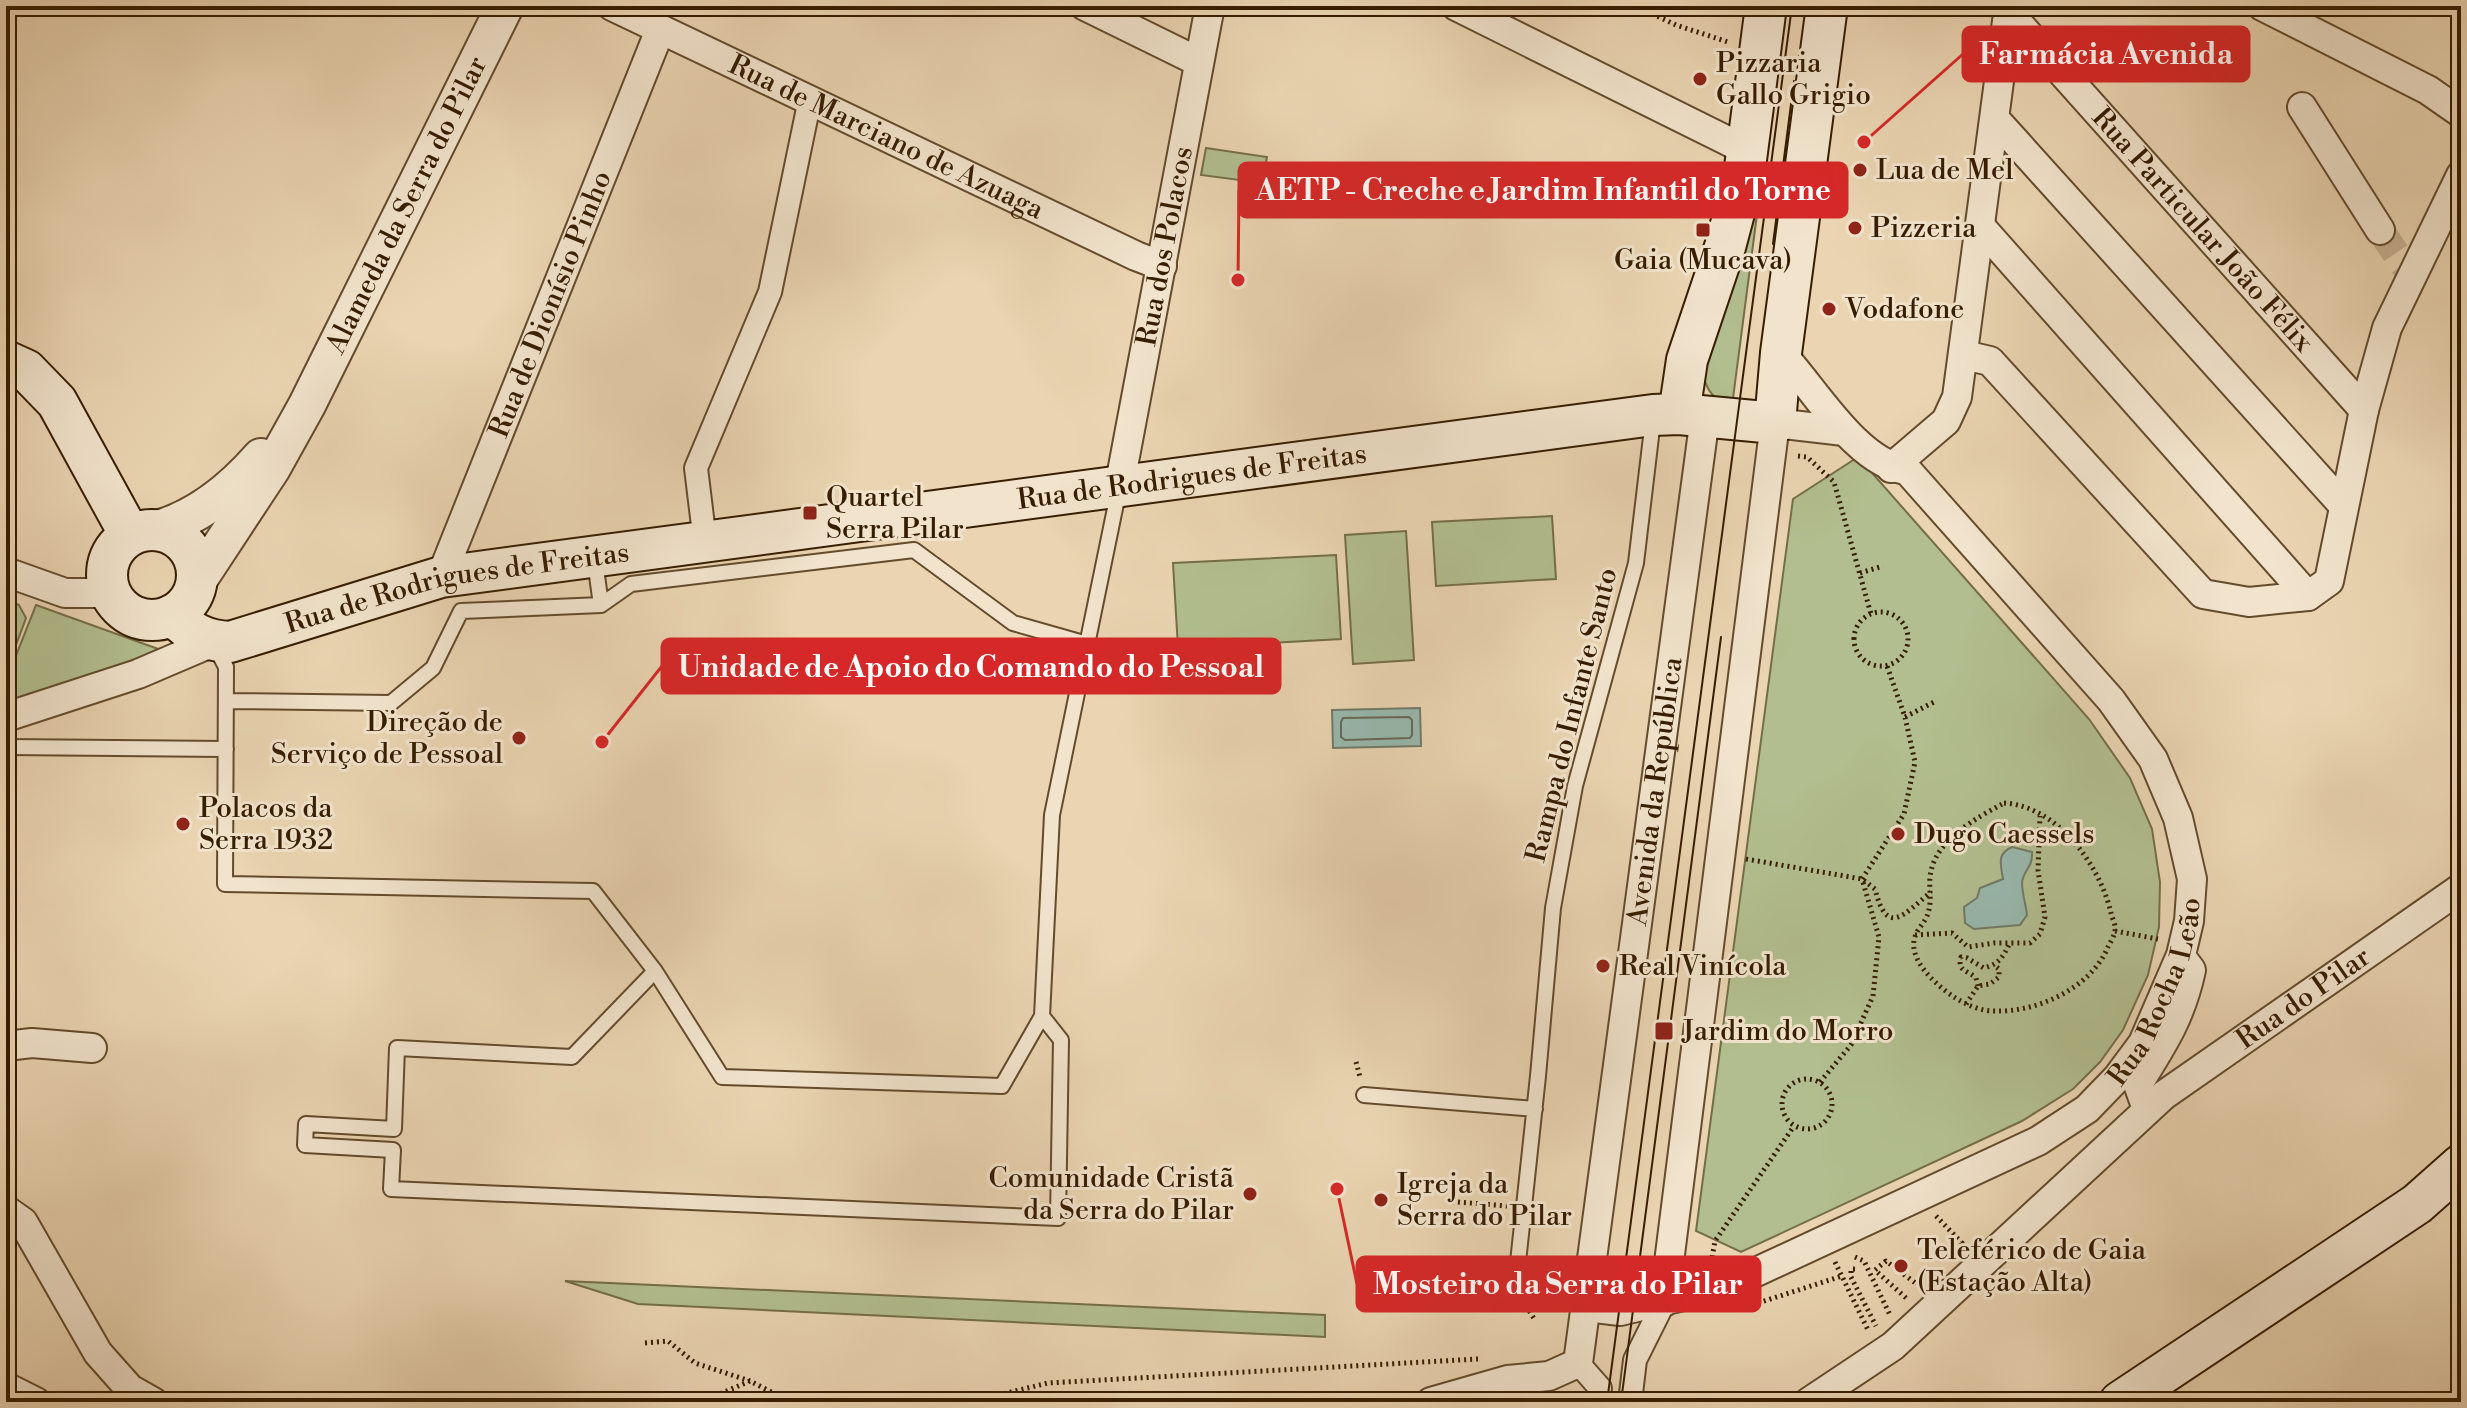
<svg xmlns="http://www.w3.org/2000/svg" width="2467" height="1408" font-family="'Libre Bodoni',serif">
<style>
.green{fill:#b2be8f;stroke:#746e48;stroke-width:2}
.water{fill:#98b8ae;stroke:#717a68;stroke-width:2}
.lines{fill:none;stroke-linecap:round;stroke-linejoin:round}
.shore{stroke:#686a57;stroke-width:2}
.minor-tunnel{stroke:#c6af8e;stroke-width:28;stroke-dasharray:28 14;stroke-linecap:butt}
.service-casing{stroke:#644b2c;stroke-width:18}
.pedestrian-casing{stroke:#644b2c;stroke-width:26}
.minor-casing{stroke:#644b2c;stroke-width:32}
.tertiary-casing{stroke:#644b2c;stroke-width:40}
.secondary-casing{stroke:#371d00;stroke-width:44}
.path{stroke:#371d00;stroke-width:5;stroke-dasharray:2 4;stroke-linecap:butt}
.service{stroke:#f1e3cc;stroke-width:14}
.pedestrian{stroke:#f1e3cc;stroke-width:22}
.minor{stroke:#f1e3cc;stroke-width:28}
.tertiary{stroke:#f1e3cc;stroke-width:36}
.secondary{stroke:#f1e3cc;stroke-width:40}
.tram{stroke:#371d00;stroke-width:2}
.poi-dot{fill:#8f2418;stroke:#f1e3cc;stroke-width:3}
.labels{text-anchor:middle;dominant-baseline:central;stroke-width:6;stroke-linejoin:round;paint-order:stroke}
.poi-label{font-size:28px;fill:#371d00;stroke:#f1e3cc;text-anchor:start}
.street-label{font-size:28px;fill:#371d00;stroke:#f1e3cc}
.leader{fill:none;stroke:#d62828;stroke-width:3}
.callout-dot{fill:#d62828;stroke:#f1e3cc;stroke-width:3}
.callout{fill:#d62828;stroke:#d62828;stroke-width:3}
.callout-label{font-size:30px;text-anchor:middle;font-weight:bold;fill:#fff}
</style>
<rect width="100%" height="100%" fill="#ead4b1"/>
<filter id="stains"><feTurbulence type="fractalNoise" baseFrequency=".0025" numOctaves="4"/><feColorMatrix values="0 0 0 0 .2 0 0 0 0 .09 0 0 0 0 .02 0 0 0 .5 -.17"/></filter>
<radialGradient id="worn" r=".72"><stop offset=".6" stop-color="#630" stop-opacity="0"/><stop offset="1" stop-color="#630" stop-opacity=".3"/></radialGradient>
<!-- green -->
<path class="green" d="M1206 148 1267 157 1262 183 1201 175Z
M1762 176 1732 406C1713 400 1706 390 1702 371Z
M1858 457 2089 719 2130 778 2152 829 2160 882 2159 927 2148 975 2123 1030 2100 1062 2073 1089 2022 1121 1741 1252 1696 1231 1793 499Z
M1552 516 1556 579 1436 586 1432 522Z
M1406 531 1414 660 1353 664 1345 535Z
M1336 555 1341 639 1178 648 1173 563Z
M6 599 19 605 26 618 6 672Z
M36 605 164 651 6 709V681Z
M565 1281 1325 1315V1337L638 1304Z"/>
<!-- water -->
<path class="water" d="M1420 708 1421 746 1333 748 1332 710Z
M2012 847 2032 852C2033 868 2023 870 2022 883 2022 893 2026 905 2027 915L2020 925 1974 929 1965 923 1964 907 1977 898 1980 888 2003 879C2001 865 1996 854 2012 847Z"/>
<g class="lines">
<!-- shore -->
<path class="shore" d="M1409 717 1412 720V735L1410 738 1345 740 1341 737V722L1343 718Z"/>
<!-- minor-tunnel -->
<path class="minor-tunnel" d="M2380 230 2412 277"/>
<defs>
<path id="service" d="M595 561 601 605
M215 646 226 667 225 884 593 891 655 971 722 1077 1002 1086 1042 1016 1052 815 1119 489
M227 701 391 703 433 668 461 611 601 605 631 584 914 550 1013 623 1087 644
M6 747 226 749
M655 971 572 1057 397 1048 394 1129 306 1124 305 1145 393 1150 391 1189 1058 1218 1061 1040 1042 1016
M1364 1095 1535 1109
M1515 1290 1538 1076 1553 908 1575 786 1636 563 1653 420"/>
<path id="pedestrian" d="M705 542 696 468 770 292 810 99
M1578 1363 1600 1388 1598 1402
M1630 1402 1635 1360 1664 1302"/>
<g id="minor">
<path id="s1" d="M612 6 1136 256 1162 266"/>
<path d="M1085 6 1199 62"/>
<path d="M1456 6 1746 150"/>
<path d="M2262 6 2428 90 2461 113"/>
<path id="s2" d="M2008 12 2364 410"/>
<path d="M2302 107 2380 230"/>
<path d="M1995 119 2343 505"/>
<path d="M1981 227 2308 596"/>
<path d="M1964 355 1990 361 2203 594 2249 602 2308 596 2329 581 2364 410 2387 328 2461 175"/>
<path d="M1891 468 1946 421 1957 397 2009 6"/>
<path id="s3" d="M1119 488 1210 6"/>
<path d="M6 572 65 593H111"/>
<path id="s4" d="M441 577 660 30"/>
<path d="M6 717 138 674 213 642"/>
<path d="M6 1046 32 1043 92 1048"/>
<path d="M2147 1109 2138 1084C2163 1044 2181 1017 2191 970L2185 962"/>
<path d="M6 1210 23 1222 98 1353 130 1389 153 1402"/>
<path d="M1664 1302 1775 423 1844 431"/>
<path id="s5" d="M1587 1307 1620 1311 1726 1286 2038 1141 2087 1109 2117 1078 2143 1043 2181 955 2189 921 2192 879 2178 818 2153 759 2111 700 1907 470C1857 464 1814 388 1781 353"/>
<path d="M6 1387 36 1402"/>
<path id="s6" d="M1431 1402 1508 1380 1549 1376 1578 1363 1705 417"/>
<path id="s7" d="M1809 1402 1893 1346 2164 1095 2461 888"/>
</g>
<g id="tertiary">
<path d="M154 530C197 519 232 490 261 457"/>
<path id="s8" d="M197 582 272 468 307 405 505 6"/>
</g>
<g id="secondary">
<path d="M6 361 26 370 57 402 130 535"/>
<path d="M1679 414 1687 360 1725 247 1744 175 1766 6"/>
<circle cx="152" cy="575" r="45"/>
<path id="s9" d="M172 615C190 632 204 641 230 642L441 577 1653 415 1679 414 1775 423 1781 353 1827 6"/>
<path d="M2120 1402 2417 1204 2461 1165"/>
</g>
</defs>
<!-- service casing -->
<use href="#service" class="service-casing"/>
<!-- pedestrian casing -->
<use href="#pedestrian" class="pedestrian-casing"/>
<!-- minor casing -->
<use href="#minor" class="minor-casing"/>
<!-- tertiary casing -->
<use href="#tertiary" class="tertiary-casing"/>
<!-- secondary casing -->
<use href="#secondary" class="secondary-casing"/>
<!-- path -->
<path class="path" d="M1636 6 1676 25 1728 42
M1798 456 1807 457 1834 482 1871 614
M1860 573 1883 566
M1854 639a27 27 0 1 1 54 0a27 27 0 1 1-54 0Z
M1905 717 1936 701
M2004 803C2057 806 2100 865 2111 913 2112 918 2116 925 2115 930 2115 935 2110 943 2108 947 2091 988 2037 1013 1993 1011 1980 1011 1965 1004 1954 997 1936 985 1905 958 1916 934 1919 927 1926 921 1928 913 1932 901 1929 889 1930 877 1934 840 1975 819 2004 803Z
M1746 859 1862 879 1875 889C1887 938 1904 914 1931 892
M2115 931 2158 939
M1915 935 1952 933 1968 947 1994 943H2030L2040 934 2045 917 2038 870 2040 816
M1978 986 1976 978C1967 970 1957 971 1961 957L1967 958 1984 968C1999 964 2003 957 2010 943
M1966 1004 1978 986 1990 984 1999 977V969L1994 965
M1356 1062 1360 1077
M1782 1104a25 25 0 1 1 50 0a25 25 0 1 1-50 0Z
M1820 1082 1851 1045 1873 996 1879 937 1862 879 1904 814 1915 762 1905 717 1887 666
M1446 1201 1507 1206
M1936 1216 1962 1243 1959 1246
M1855 1257 1864 1261 1890 1315
M1835 1262 1869 1332
M1711 1263 1715 1241 1794 1126
M1855 1269H1851V1277L1876 1326
M1357 1278 1496 1289
M1906 1298 1875 1270 1886 1261 1918 1285 1920 1284
M1758 1303 1842 1276
M1526 1306 1535 1320
M645 1343 668 1341 695 1363 750 1381
M715 1396 750 1381 791 1402
M969 1402 1048 1383 1478 1359"/>
<!-- service -->
<use href="#service" class="service"/>
<!-- pedestrian -->
<use href="#pedestrian" class="pedestrian"/>
<!-- minor -->
<use href="#minor" class="minor"/>
<!-- tertiary -->
<use href="#tertiary" class="tertiary"/>
<!-- secondary -->
<use href="#secondary" class="secondary"/>
<!-- tram -->
<path class="tram" d="M1773 244 1794 81
M1607 1402 1792 6
M1621 1402 1721 637"/>
</g>
<!-- markers -->
<g class="poi-dot">
<circle cx="1700" cy="79" r="8"/>
<circle cx="1860" cy="170" r="8"/>
<circle cx="1855" cy="228" r="8"/>
<rect x="1695" y="222" width="16" height="16" rx="4"/>
<circle cx="1829" cy="309" r="8"/>
<rect x="802" y="505" width="16" height="16" rx="4"/>
<circle cx="519" cy="738" r="8"/>
<circle cx="183" cy="824" r="8"/>
<circle cx="1898" cy="834" r="8"/>
<circle cx="1603" cy="966" r="8"/>
<rect x="1654" y="1021" width="20" height="20" rx="4"/>
<circle cx="1250" cy="1194" r="8"/>
<circle cx="1381" cy="1200" r="8"/>
<circle cx="1901" cy="1266" r="8"/>
</g>
<g class="labels">
<!-- poi labels -->
<g class="poi-label">
<text x="1716" y="63">Pizzaria<tspan x="1716" dy="32">Gallo Grigio</tspan></text>
<text x="1876" y="170">Lua de Mel</text>
<text x="1871" y="228">Pizzeria</text>
<text x="1703" y="260" text-anchor="middle">Gaia (Mucava)</text>
<text x="1845" y="309">Vodafone</text>
<text x="826" y="497">Quartel<tspan x="826" dy="32">Serra Pilar</tspan></text>
<text x="503" y="722" text-anchor="end">Direção de<tspan x="503" dy="32">Serviço de Pessoal</tspan></text>
<text x="199" y="808">Polacos da<tspan x="199" dy="32">Serra 1932</tspan></text>
<text x="1914" y="834">Dugo Caessels</text>
<text x="1619" y="966">Real Vinícola</text>
<text x="1682" y="1031">Jardim do Morro</text>
<text x="1234" y="1178" text-anchor="end">Comunidade Cristã<tspan x="1234" dy="32">da Serra do Pilar</tspan></text>
<text x="1397" y="1184">Igreja da<tspan x="1397" dy="32">Serra do Pilar</tspan></text>
<text x="1917" y="1250">Teleférico de Gaia<tspan x="1917" dy="32">(Estação Alta)</tspan></text>
</g>
<!-- street labels -->
<g class="street-label">
<text stroke="none"><textPath href="#s1" startOffset="304">Rua de Marciano de Azuaga</textPath></text>
<text stroke="none"><textPath href="#s8" startOffset="432">Alameda da Serra do Pilar</textPath></text>
<text stroke="none"><textPath href="#s2" startOffset="292">Rua Particular João Félix</textPath></text>
<text stroke="none"><textPath href="#s3" startOffset="246">Rua dos Polacos</textPath></text>
<text stroke="none"><textPath href="#s4" startOffset="294">Rua de Dionísio Pinho</textPath></text>
<text stroke="none"><textPath href="#s9" startOffset="1044">Rua de Rodrigues de Freitas</textPath></text>
<text stroke="none"><textPath href="#s9" startOffset="300">Rua de Rodrigues de Freitas</textPath></text>
<text transform="translate(1572 715) rotate(-76)">Rampa do Infante Santo</text>
<text stroke="none"><textPath href="#s6" startOffset="730">Avenida da República</textPath></text>
<text stroke="none"><textPath href="#s5" startOffset="684">Rua Rocha Leão</textPath></text>
<text stroke="none"><textPath href="#s7" startOffset="640">Rua do Pilar</textPath></text>
</g>
</g>
<!-- callouts -->
<path class="leader" d="M1864 142L1963 54M1238 280L1239 190M602 742L662 666M1337 1189L1357 1284"/>
<g class="callout-dot">
<circle cx="1864" cy="142" r="8"/>
<circle cx="1238" cy="280" r="8"/>
<circle cx="602" cy="742" r="8"/>
<circle cx="1337" cy="1189" r="8"/>
</g>
<g class="callout">
<rect x="1963" y="27" width="286" height="54" rx="8"/>
<rect x="1239" y="163" width="608" height="54" rx="8"/>
<rect x="662" y="639" width="618" height="54" rx="8"/>
<rect x="1357" y="1257" width="403" height="54" rx="8"/>
</g>
<g class="callout-label">
<text x="2106" y="64">Farmácia Avenida</text>
<text x="1543" y="200">AETP - Creche e Jardim Infantil do Torne</text>
<text x="971" y="677">Unidade de Apoio do Comando do Pessoal</text>
<text x="1558" y="1294">Mosteiro da Serra do Pilar</text>
</g>
<!-- margin -->
<rect width="2467" height="1408" fill="none" stroke="#ead4b1" stroke-width="32"/>
<rect x="8" y="8" width="2451" height="1392" fill="none" stroke="#371d00" stroke-width="4"/>
<rect x="16" y="16" width="2435" height="1376" fill="none" stroke="#371d00" stroke-width="2"/>
<rect width="100%" height="100%" filter="url(#stains)"/>
<rect width="100%" height="100%" fill="url(#worn)"/>
</svg>
